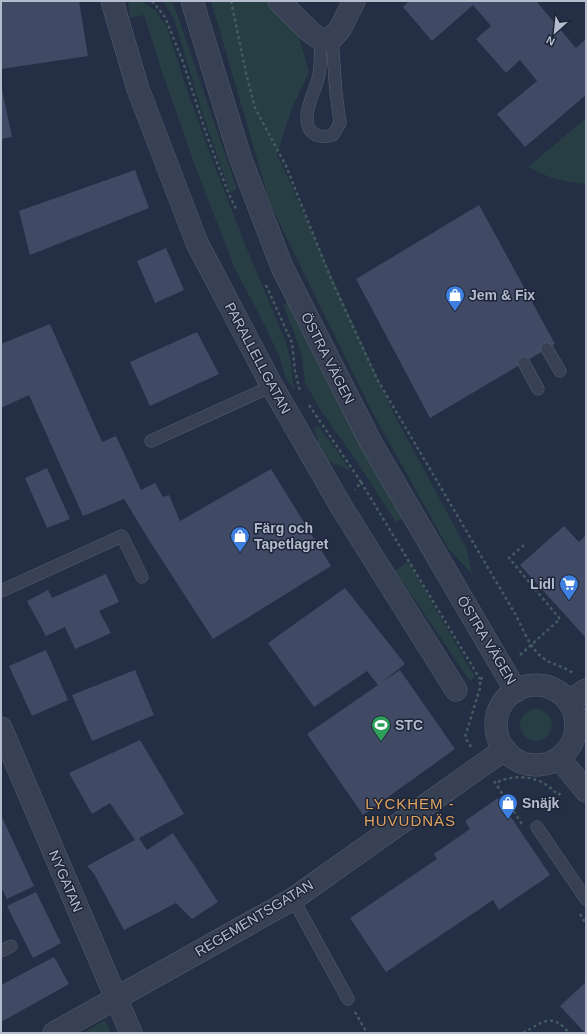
<svg xmlns="http://www.w3.org/2000/svg" width="587" height="1034" font-family="Arial,sans-serif">
<style>
.green{fill:#263e44}
.building{fill:#404a64}
.lines{fill:none;stroke-linecap:round;stroke-linejoin:round}
.service-casing{stroke:#565e70;stroke-width:13}
.minor-casing{stroke:#565e70;stroke-width:23}
.tertiary-casing{stroke:#565e70;stroke-width:23}
.path{stroke:#445b61;stroke-width:2.5;stroke-dasharray:3 3;stroke-linecap:butt}
.service{stroke:#384053;stroke-width:12}
.minor{stroke:#384053;stroke-width:22}
.tertiary{stroke:#384053;stroke-width:22}
.labels{text-anchor:middle;dominant-baseline:central;stroke-width:3;stroke-linejoin:round;paint-order:stroke}
.poi-label{font-size:14px;font-weight:bold;fill:#b5bccd;stroke:#1d2538;text-anchor:start}
.street-label{font-size:14px;fill:#b5bccd;stroke:#1d2538}
.neighbourhood-label{font-size:15px;letter-spacing:1px;fill:#e0a35e;stroke:#1d2538}
</style>
<rect width="100%" height="100%" fill="#242e44"/>
<!-- green -->
<path class="green" d="M128 1 143 2 155 10 167 27 188 93 214 164 247 249 286 342 291 364 294 390 285 377 280 358 263 322 235 269 198 174 162 72 144 15 130 18Z
M163 1H172L180 22 237 189 230 193 203 115 174 19Z
M211 1H266L299 37 309 72 291 111 277 154 394 414 467 549 472 574 448 548 370 408 270 204Z
M586 118V184C564 182 548 178 528 167Z
M288 302C324 375 362 447 402 519L396 522 351 453 323 414 305 383 302 358 295 335 283 305Z
M318 425 351 471 316 456 308 446 318 440 314 428Z
M408 561 475 677 470 681 395 571Z
M520 725a16 16 0 1 1 32 0a16 16 0 1 1-32 0Z
M105 1020 111 1033H83Z"/>
<!-- building -->
<path class="building" d="M1 1H79L88 56 1 69Z
M409 1H536L576 48 586 39V95L525 147 497 114 537 81 520 60 506 73 476 39 491 26 473 5 432 41 403 7Z
M1 85 12 137 1 139Z
M135 170 149 208 30 255 19 211Z
M479 205 555 344 430 418 356 279Z
M166 248 184 290 155 303 137 261Z
M50 324 102 442 116 436 141 490 155 483 163 497 169 495 180 521 271 469 331 566 213 639 149 540 124 499 83 516 29 395 1 408V344Z
M197 332 219 374 150 406 130 362Z
M47 468 70 519 47 528 25 478Z
M564 526 579 542 586 535V638L520 565Z
M106 574 119 602 99 611 111 633 75 649 65 627 46 636 27 601 48 590 52 598Z
M345 588 405 664 382 682 400 670 455 749 363 815 307 734 378 685 367 671 314 707 268 643Z
M46 650 68 700 32 716 9 666Z
M135 670 154 715 92 741 72 695Z
M140 740 184 814 139 838 147 850 173 833 218 902 192 919 176 903 124 930 94 874 87 866 135 840 110 803 92 814 69 773Z
M498 798 550 875 499 910 493 900 386 972 350 918 437 859 434 854 470 829 465 821Z
M1 815 34 886 7 899 1 887Z
M36 892 61 943 33 958 7 906Z
M54 957 69 984 1 1022V985Z
M586 982V1033H585L560 1006Z"/>
<g class="lines">
<defs>
<path id="service" d="M321 40C320 51 321 63 319 74 317 90 299 116 311 131 317 138 325 137 333 135L340 123 336 93 332 38
M547 349 560 371
M524 363 538 389
M151 441 272 386
M1 591 122 536 142 577
M537 827 586 899
M293 899 348 999
M1 951 11 946"/>
<path id="minor" d="M112 1 138 89 197 243 272 386 342 508 456 690
M279 1 308 30 321 40 332 38 340 29 354 1
M569 702 586 690
M1 728 131 1033
M54 1033 293 899 505 749"/>
<path id="tertiary" d="M192 1 240 157 282 267 371 443 516 691
M496 725a40 40 0 1 1 80 0a40 40 0 1 1-80 0Z
M559 758 586 791"/>
</defs>
<!-- service casing -->
<use href="#service" class="service-casing"/>
<!-- minor casing -->
<use href="#minor" class="minor-casing"/>
<!-- tertiary casing -->
<use href="#tertiary" class="tertiary-casing"/>
<!-- path -->
<path class="path" d="M152 1 165 17 183 62 206 133 228 192 236 209
M231 1 246 73 255 108 286 166 331 279 377 379 514 612C522 626 530 649 543 658 552 665 564 666 574 674
M266 285 292 343 295 371 300 391
M309 405 361 482 355 490
M361 482 480 679
M520 655 560 619 509 558 524 545
M471 747 465 737 480 688V679L485 677
M494 781 522 824
M498 782C511 775 533 776 545 784 550 787 554 791 558 795L561 793
M580 914 586 924
M355 1012 367 1033
M523 1033C543 1022 552 1012 569 1033"/>
<!-- service -->
<use href="#service" class="service"/>
<!-- minor -->
<use href="#minor" class="minor"/>
<!-- tertiary -->
<use href="#tertiary" class="tertiary"/>
</g>
<!-- icons -->
<defs>
<symbol id="shop-pin" viewBox="-11 -11 22 30"><path d="M0 17L-7.5 6A9.5 9.5 0 1 1 7.5 6Z" fill="#3f7fe0" stroke="#1d2538"/><path d="M-5-2.5h2.3a2.7 3.5 0 0 1 5.4 0H5L5.5 6h-11ZM-1.5-2.5h3a1.5 2.3 0 0 0-3 0Z" fill="#fff"/></symbol>
<symbol id="supermarket-pin" viewBox="-11 -11 22 30"><path d="M0 17L-7.5 6A9.5 9.5 0 1 1 7.5 6Z" fill="#3f7fe0" stroke="#1d2538"/><path d="M-6-5.5h2.5l.6 2H6L4.5 2H-2.5L-4.4-4H-6ZM-1.5 3.2a1.3 1.3 0 1 0 .1 0ZM3 3.2a1.3 1.3 0 1 0 .1 0Z" fill="#fff"/></symbol>
<symbol id="stadium-pin" viewBox="-11 -11 22 30"><path d="M0 17L-7.5 6A9.5 9.5 0 1 1 7.5 6Z" fill="#2e9e5b" stroke="#1d2538"/><path d="M0-5a6.5 5 0 1 0 0 10a6.5 5 0 1 0 0-10ZM-3.5-1.8h7v3.6h-7Z" fill="#fff"/></symbol>
</defs>
<g fill-rule="evenodd">
<use href="#shop-pin" x="444" y="284" width="22" height="30"/>
<use href="#shop-pin" x="229" y="525" width="22" height="30"/>
<use href="#supermarket-pin" x="558" y="573" width="22" height="30"/>
<use href="#stadium-pin" x="370" y="714" width="22" height="30"/>
<use href="#shop-pin" x="497" y="792" width="22" height="30"/>
</g>
<g class="labels">
<!-- poi labels -->
<g class="poi-label">
<text x="469" y="295">Jem &amp; Fix</text>
<text x="254" y="528">Färg och<tspan x="254" dy="16">Tapetlagret</tspan></text>
<text x="555" y="584" text-anchor="end">Lidl</text>
<text x="395" y="725">STC</text>
<text x="522" y="803">Snäjk</text>
</g>
<!-- street labels -->
<g class="street-label">
<text transform="translate(258 358) rotate(62)">PARALLELLGATAN</text>
<text transform="translate(328 358) rotate(63)">ÖSTRA VÄGEN</text>
<text transform="translate(487 640) rotate(59)">ÖSTRA VÄGEN</text>
<text transform="translate(66 881) rotate(67)">NYGATAN</text>
<text transform="translate(254 918) rotate(-31)">REGEMENTSGATAN</text>
</g>
<!-- neighbourhood labels -->
<g class="neighbourhood-label">
<text x="410" y="803">LYCKHEM -<tspan x="410" dy="17">HUVUDNÄS</tspan></text>
</g>
</g>
<!-- border -->
<rect width="587" height="1034" fill="none" stroke="#b5bccd" stroke-width="4"/>
<!-- north arrow -->
<g transform="translate(555 32) rotate(207)" stroke="#1d2538" stroke-width="3" paint-order="stroke">
<path d="M0-3L7 15L0 10L-7 15Z" fill="#b5bccd"/>
<text y="-6" font-size="11" font-weight="bold" text-anchor="middle" fill="#b5bccd">N</text>
</g>
</svg>
